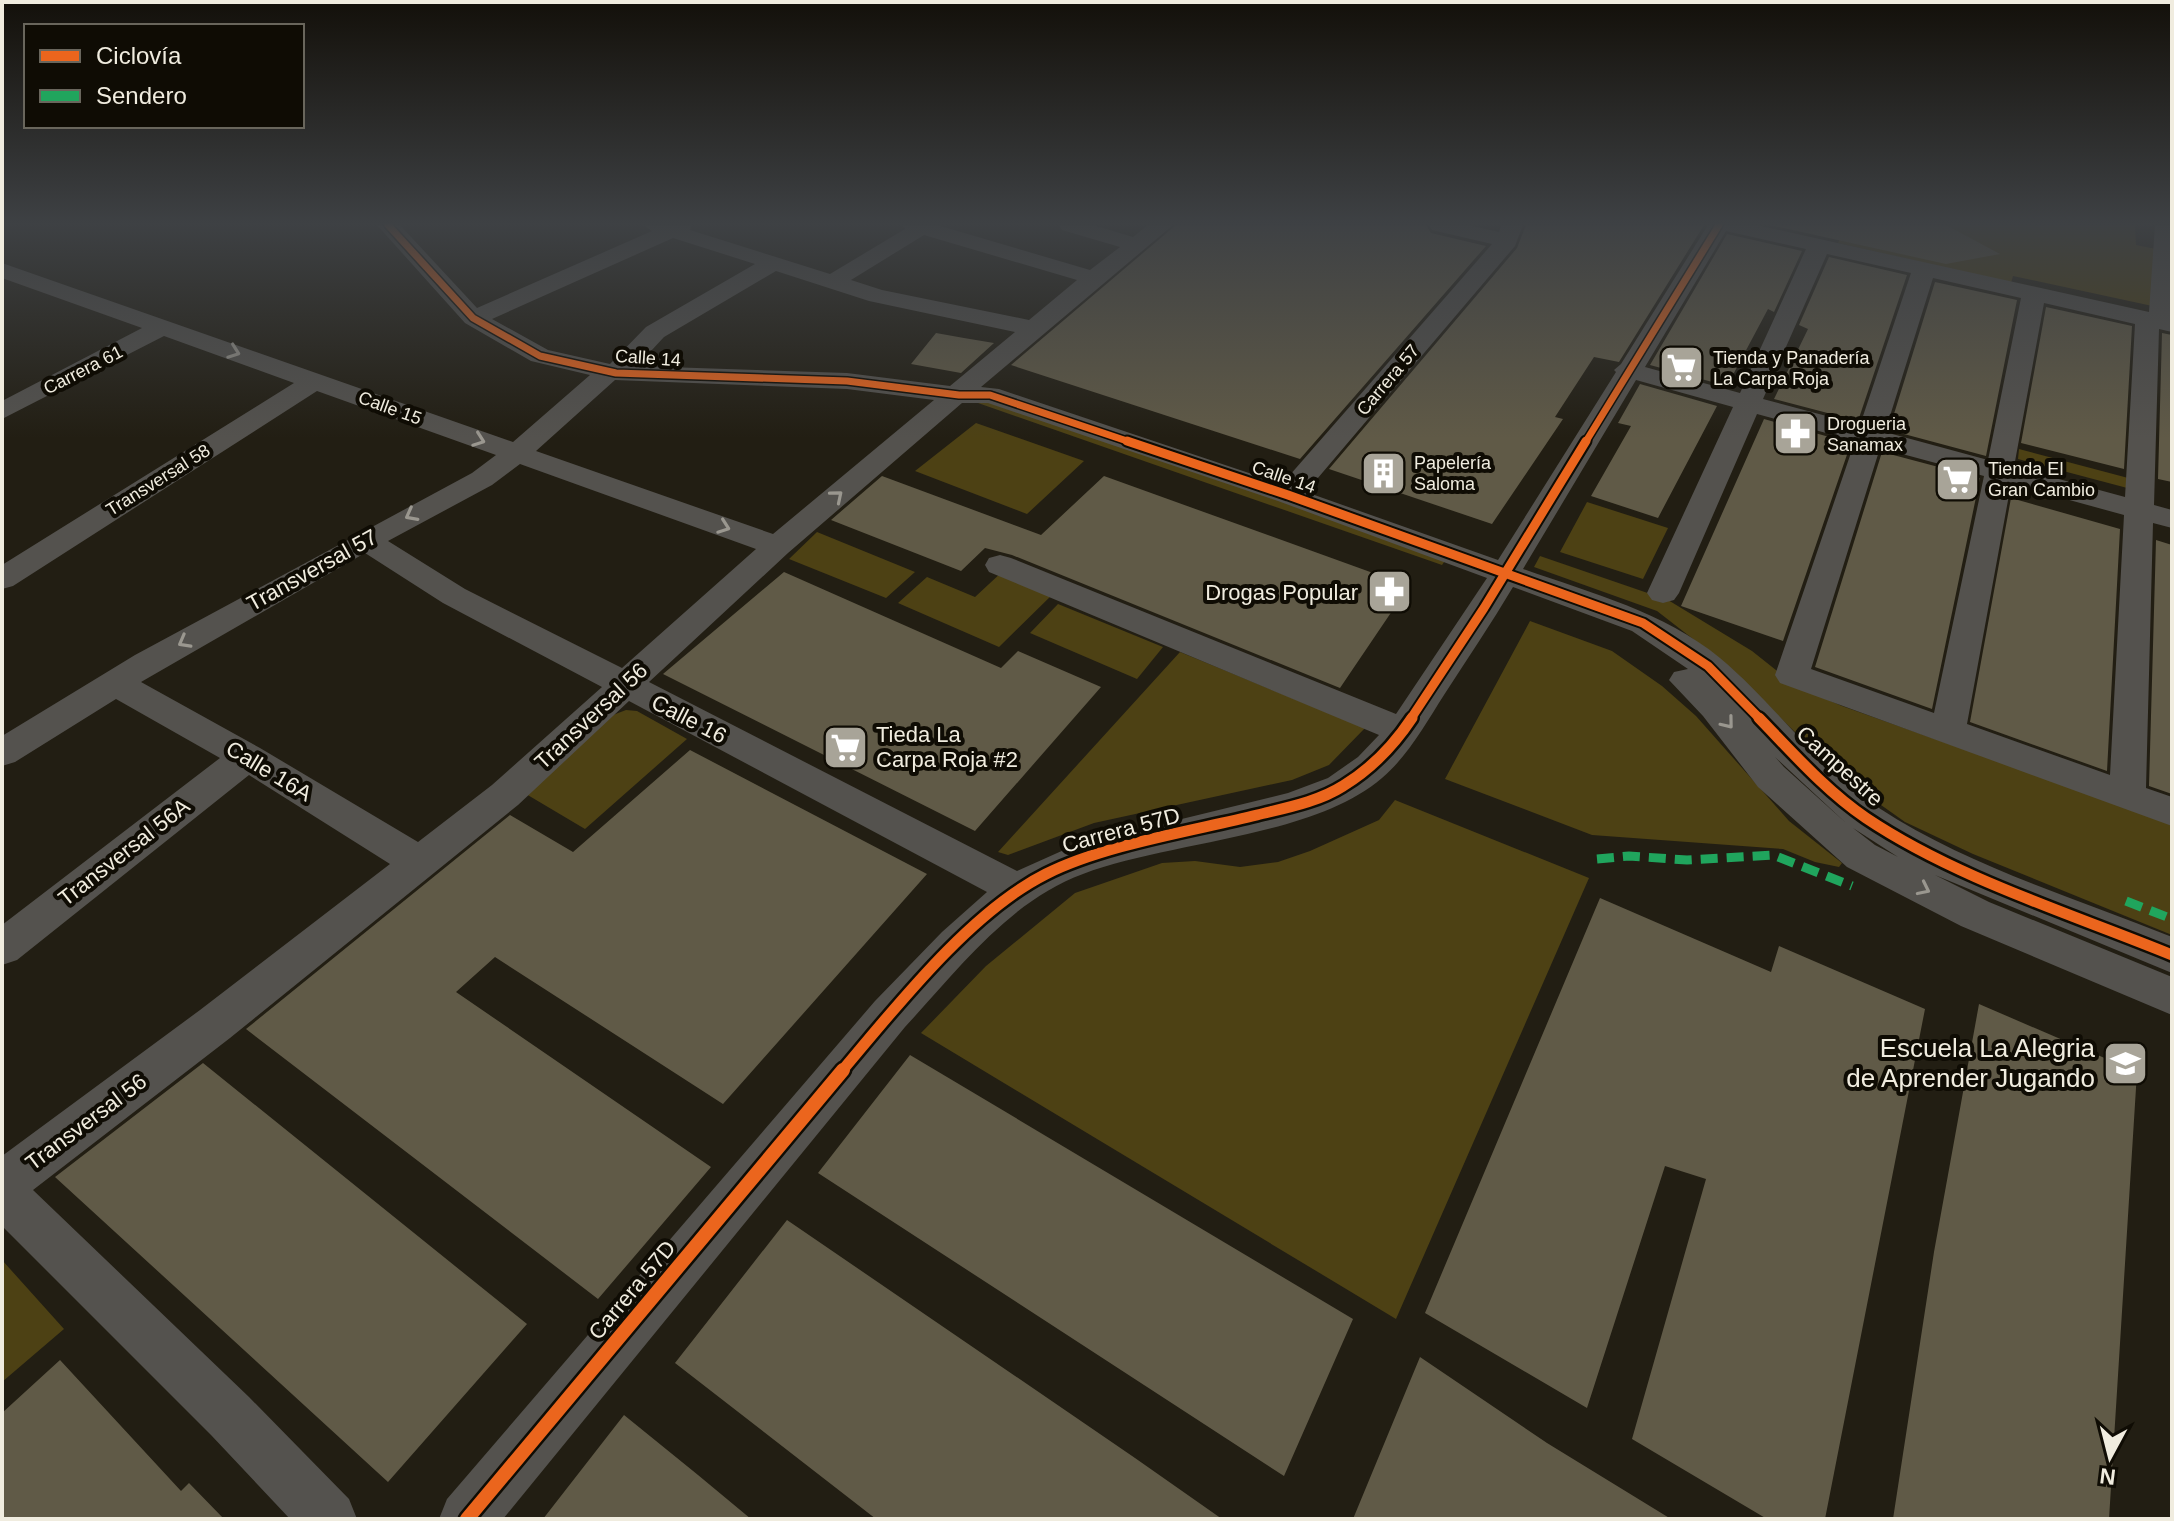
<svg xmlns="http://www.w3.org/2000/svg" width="2174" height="1521" font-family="Arial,sans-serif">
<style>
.green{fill:#4d4114}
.building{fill:#605a47}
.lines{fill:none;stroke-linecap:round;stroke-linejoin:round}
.minor{fill:#54524e;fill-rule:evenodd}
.quiet{stroke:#20a55d;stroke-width:9;stroke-dasharray:17 9;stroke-linecap:butt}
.cycleway-far3-casing{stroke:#0f0c04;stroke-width:10}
.cycleway-far2-casing{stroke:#0f0c04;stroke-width:13}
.cycleway-far1-casing{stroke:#0f0c04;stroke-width:16}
.cycleway-casing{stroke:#0f0c04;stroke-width:19}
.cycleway-far3{stroke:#eb651d;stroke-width:7}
.cycleway-far2{stroke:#eb651d;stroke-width:9}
.cycleway-far1{stroke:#eb651d;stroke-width:11}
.cycleway{stroke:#eb651d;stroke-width:14}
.oneway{stroke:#9a978f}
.labels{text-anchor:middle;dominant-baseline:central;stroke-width:8;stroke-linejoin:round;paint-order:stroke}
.far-street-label{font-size:18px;fill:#f0ecdf;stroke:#0f0c04}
.far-poi-label{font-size:18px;fill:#f0ecdf;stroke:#0f0c04;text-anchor:start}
.street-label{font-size:22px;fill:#f0ecdf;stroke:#0f0c04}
.poi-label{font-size:22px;fill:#f0ecdf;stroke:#0f0c04;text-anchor:end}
.near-poi-label{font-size:26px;fill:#f0ecdf;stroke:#0f0c04;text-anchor:end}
</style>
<rect width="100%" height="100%" fill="#221e13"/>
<!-- green -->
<path class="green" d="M1846 225H2135L2136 245 2156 249 2157 307 2013 276 2011 283 1838 243Z
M984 398 1447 558 1442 565 978 403Z
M976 423 1084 461 1027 514 915 471Z
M2019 449 2132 479 2131 489 2018 459Z
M1587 502 1668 528 1643 579 1560 552Z
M817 532 915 572 886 598 789 559Z
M1540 556 1668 600 1752 651 1796 686 1842 706 2172 823V935L1973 854 1905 822 1840 776 1724 663 1657 611 1534 567Z
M1003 571 1055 592 999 647 898 603 927 577 975 597Z
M1058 604 1163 647 1137 679 1030 633Z
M1530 621 1612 651 1662 686 1696 716 1789 821 1842 863 1839 867 1815 862 1783 849 1592 835 1445 779Z
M1180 652 1365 728 1329 765 1292 780 1094 823 1008 855 998 852Z
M626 710 637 711 687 739 585 829 526 794 613 715Z
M1395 800 1589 878 1396 1319 921 1033 986 966 1075 893 1162 863 1195 861 1240 867 1278 862 1310 851 1379 820Z
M2 1260 64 1329 2 1382Z"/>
<!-- building -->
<path class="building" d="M1176 225H1426L1431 233 1486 246 1300 459 1011 365Z
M1526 225H1704L1619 362 1594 357 1555 417 1563 419 1492 524 1329 469 1517 248Z
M1770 225H1946L2000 254 1946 264Z
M1727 234 1802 251 1774 312 1768 309 1727 386 1650 365Z
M1829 257 1907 275 1858 421 1774 399 1808 329 1799 325Z
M1935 282 2017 300 1986 456 1889 430Z
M2046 307 2132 326 2124 469 2021 443Z
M936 333 964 338 994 343 961 373 911 364Z
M2162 333 2172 335V482L2158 479Z
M1640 384 1717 406 1658 518 1591 496 1631 426 1618 423Z
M1764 419 1851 443 1783 641 1681 606Z
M1882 452 1980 478 1932 709 1815 667Z
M882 476 1041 535 1104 476 1409 586 1340 688 1012 555 985 548 961 571 831 520Z
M2011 498 2120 529 2107 771 1970 722Z
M2156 540 2172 545V794L2149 786Z
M784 572 1001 668 1018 651 1101 687 975 831 663 674Z
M690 750 927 874 723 1104 495 957 456 992 711 1167 598 1299 246 1029 510 815 573 852Z
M1600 898 1771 972 1779 946 1925 1009 1825 1519H1767L1632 1439 1706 1179 1665 1166 1587 1408 1425 1313Z
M1979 1004 2137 1072 2109 1519H1893L1934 1252Z
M910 1055 1353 1319 1284 1476 818 1173Z
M203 1063 527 1324 388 1482 55 1177Z
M787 1220 1135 1458 1222 1519H876L675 1363Z
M1420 1357 1547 1443 1671 1519H1353Z
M60 1360 181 1491 189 1483 224 1519H2V1413Z
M624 1415 698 1475 751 1519H543Z"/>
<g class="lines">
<!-- minor -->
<path class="minor" d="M377 225H400L477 308 652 231 643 225H692L690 230 830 274 905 229 902 225H937L1090 270 1120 247 1062 230 1059 225H1093L1133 237 1148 225H1173L981 387 999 389 1282 484 1492 244 1432 230 1429 225H1468L1499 232 1501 225H1523L1515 246 1306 492 1498 560 1616 372 1614 370 1621 364 1708 225H1756L2149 312 2155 225H2172V332L2159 329 2154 505 2172 510V528L2153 523 2146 788 2172 797V826L1780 683 1775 675 1855 441 1757 414 1679 593 1674 600 1663 603 1652 600 1647 593 1733 407 1636 380 1523 569C1591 593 1664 612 1720 658 1776 705 1818 768 1879 808 1968 866 2074 898 2172 937V973L1935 875 1989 902 2172 977V1015L1961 926 1847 867 1758 787 1703 716 1669 680 1674 672 1688 669 1632 631 1513 587C1491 624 1467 659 1444 695 1426 723 1408 756 1382 778 1312 838 1170 841 1083 874 1009 901 957 971 905 1027L503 1519H439L447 1499 875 1001 942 932 987 892 629 701 518 805 230 1038 33 1190 249 1397 349 1499 357 1519H290L211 1435 2 1226V1156L200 1010 390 864 249 775 17 960 2 965V925L220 758 116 699 15 762 2 766V736L135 655 472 473 496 455 317 391 13 586 2 589V565L294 383 164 336 2 419V401L142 328 2 278V263L513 442 590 375 531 361 465 323ZM1726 231 1806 249 1740 393 1645 367ZM924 235 1077 280 1029 320 882 290 851 280ZM673 238 755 264 646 327 610 364 548 350 492 319ZM1827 254 1911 273 1860 425 1763 399ZM776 271 869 301 1015 332 950 386 847 373 637 366 664 337ZM1933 278 2021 298 1988 460 1885 432ZM2044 303 2135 324 2125 497 2014 467ZM615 380 847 389 934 400 773 534 536 451ZM962 403H988L1278 501 1487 578 1396 714 1011 558 1000 555 989 558 985 565 989 572 1379 735 1358 757 1328 778 1288 793 1075 845 1017 871 649 682 788 553ZM1880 448 1984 476 1934 713 1811 669ZM520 464 756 549 622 668 465 589 388 541 492 485ZM2011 484 2124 515 2110 775 1967 724ZM365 553 443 603 602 687 492 785 418 842 260 748 141 682ZM1775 757 1846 823 1784 767ZM1853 828 1898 857 1875 845Z"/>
<!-- quiet -->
<path class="quiet" d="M1597 859 1629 856 1687 860 1773 855 1852 886
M2126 901 2172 919"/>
<defs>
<path id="cycleway-far3" d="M388 225 473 318 540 356 616 373 847 381 959 395H990L1133 443
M1585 443 1719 225"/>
<path id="cycleway-far2" d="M1127 441 1288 495 1643 623 1708 666 1761 720
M1410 720 1484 608 1586 441"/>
<path id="cycleway-far1" d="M1759 718C1792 752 1826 791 1866 818 1955 878 2072 914 2172 955
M841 1072C896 1007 970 912 1046 874 1103 845 1192 831 1257 815 1285 808 1318 802 1343 786 1371 769 1394 745 1412 718"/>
<path id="cycleway" d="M467 1519 843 1070"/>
</defs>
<!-- cycleway-far3 casing -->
<use href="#cycleway-far3" class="cycleway-far3-casing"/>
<!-- cycleway-far2 casing -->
<use href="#cycleway-far2" class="cycleway-far2-casing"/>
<!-- cycleway-far1 casing -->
<use href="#cycleway-far1" class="cycleway-far1-casing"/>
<!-- cycleway casing -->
<use href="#cycleway" class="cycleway-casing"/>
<!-- cycleway-far3 -->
<use href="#cycleway-far3" class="cycleway-far3"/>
<!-- cycleway-far2 -->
<use href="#cycleway-far2" class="cycleway-far2"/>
<!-- cycleway-far1 -->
<use href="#cycleway-far1" class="cycleway-far1"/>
<!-- cycleway -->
<use href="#cycleway" class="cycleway"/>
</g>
<!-- one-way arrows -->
<defs><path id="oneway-chevron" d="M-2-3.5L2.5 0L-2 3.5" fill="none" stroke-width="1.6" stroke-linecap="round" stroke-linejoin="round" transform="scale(2)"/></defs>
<g class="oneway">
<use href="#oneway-chevron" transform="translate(234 352) rotate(20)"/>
<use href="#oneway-chevron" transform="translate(479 440) rotate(20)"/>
<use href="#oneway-chevron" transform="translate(837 496) rotate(-40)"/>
<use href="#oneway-chevron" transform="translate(411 515) rotate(152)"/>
<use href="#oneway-chevron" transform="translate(724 527) rotate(20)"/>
<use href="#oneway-chevron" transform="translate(184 642) rotate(151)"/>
<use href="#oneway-chevron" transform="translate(1728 723) rotate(51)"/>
<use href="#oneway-chevron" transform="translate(1924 889) rotate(26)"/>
</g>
<!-- sky -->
<linearGradient id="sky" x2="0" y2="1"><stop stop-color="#13100a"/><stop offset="0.51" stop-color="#3e4144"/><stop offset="1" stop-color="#3e4144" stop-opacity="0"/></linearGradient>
<rect width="2174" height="438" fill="url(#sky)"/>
<!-- icons -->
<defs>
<symbol id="supermarket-square" viewBox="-11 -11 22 22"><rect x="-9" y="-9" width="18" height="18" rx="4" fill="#a8a498" stroke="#0f0c04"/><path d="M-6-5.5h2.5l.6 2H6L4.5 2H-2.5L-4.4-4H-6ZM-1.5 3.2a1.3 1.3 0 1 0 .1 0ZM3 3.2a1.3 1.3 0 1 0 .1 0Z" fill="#fff"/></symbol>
<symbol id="pharmacy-square" viewBox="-11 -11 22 22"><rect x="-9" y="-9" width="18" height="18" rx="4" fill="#a8a498" stroke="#0f0c04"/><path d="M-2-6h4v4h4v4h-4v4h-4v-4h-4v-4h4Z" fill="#fff"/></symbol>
<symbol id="building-square" viewBox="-11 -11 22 22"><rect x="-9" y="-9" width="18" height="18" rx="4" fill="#a8a498" stroke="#0f0c04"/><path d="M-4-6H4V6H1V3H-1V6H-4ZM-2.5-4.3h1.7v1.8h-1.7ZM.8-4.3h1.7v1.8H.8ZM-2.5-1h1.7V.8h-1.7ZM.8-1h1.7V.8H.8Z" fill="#fff"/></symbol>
<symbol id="school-square" viewBox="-11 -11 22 22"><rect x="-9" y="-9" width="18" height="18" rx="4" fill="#a8a498" stroke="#0f0c04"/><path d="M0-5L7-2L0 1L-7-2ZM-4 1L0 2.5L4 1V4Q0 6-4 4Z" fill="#fff"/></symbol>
</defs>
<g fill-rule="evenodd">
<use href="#supermarket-square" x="1656" y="342" width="51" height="51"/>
<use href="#pharmacy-square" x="1770" y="408" width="51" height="51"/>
<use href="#building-square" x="1358" y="448" width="51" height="51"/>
<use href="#supermarket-square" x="1932" y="454" width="51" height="51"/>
<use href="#pharmacy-square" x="1364" y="566" width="51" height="51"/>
<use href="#supermarket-square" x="820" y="722" width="51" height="51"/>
<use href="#school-square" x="2100" y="1038" width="51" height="51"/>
</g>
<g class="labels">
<!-- far-street labels -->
<g class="far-street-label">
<text transform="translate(648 358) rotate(4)">Calle 14</text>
<text transform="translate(83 370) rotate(-27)">Carrera 61</text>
<text transform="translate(1388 380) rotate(-50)">Carrera 57</text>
<text transform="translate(390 408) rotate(20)">Calle 15</text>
<text transform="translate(1284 477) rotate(19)">Calle 14</text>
<text transform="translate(158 480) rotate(-32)">Transversal 58</text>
</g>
<!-- far-poi labels -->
<g class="far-poi-label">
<text x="1713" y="358">Tienda y Panadería<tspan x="1713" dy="21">La Carpa Roja</tspan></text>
<text x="1827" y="424">Drogueria<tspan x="1827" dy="21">Sanamax</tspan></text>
<text x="1414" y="463">Papelería<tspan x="1414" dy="21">Saloma</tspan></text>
<text x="1988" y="469">Tienda El<tspan x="1988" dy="21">Gran Cambio</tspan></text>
</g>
<!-- street labels -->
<g class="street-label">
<text transform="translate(312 570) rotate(-29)">Transversal 57</text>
<text transform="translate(591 716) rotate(-43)">Transversal 56</text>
<text transform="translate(689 719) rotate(27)">Calle 16</text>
<text transform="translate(1840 766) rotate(42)">Campestre</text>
<text transform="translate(269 771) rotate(31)">Calle 16A</text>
<text transform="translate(1121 830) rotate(-15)">Carrera 57D</text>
<text transform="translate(124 852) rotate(-38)">Transversal 56A</text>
<text transform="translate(86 1122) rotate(-37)">Transversal 56</text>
<text transform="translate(632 1290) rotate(-50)">Carrera 57D</text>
</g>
<!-- poi labels -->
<g class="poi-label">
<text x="1358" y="592">Drogas Popular</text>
<text x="876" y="734" text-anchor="start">Tieda La<tspan x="876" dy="25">Carpa Roja #2</tspan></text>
</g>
<!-- near-poi labels -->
<g class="near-poi-label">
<text x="2095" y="1048">Escuela La Alegria<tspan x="2095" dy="30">de Aprender Jugando</tspan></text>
</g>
</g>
<!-- border -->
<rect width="2174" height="1521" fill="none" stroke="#f0ecdf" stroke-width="8"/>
<!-- legend -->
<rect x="24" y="24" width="280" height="104" fill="#0f0c04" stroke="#69665c" stroke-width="2"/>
<rect x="40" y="50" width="40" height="12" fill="#eb651d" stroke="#69665c" stroke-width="2"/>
<text x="96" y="64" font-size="24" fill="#f0ecdf">Ciclovía</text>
<rect x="40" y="90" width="40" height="12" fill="#20a55d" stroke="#69665c" stroke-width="2"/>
<text x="96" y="104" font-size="24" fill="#f0ecdf">Sendero</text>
<!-- north arrow -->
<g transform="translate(2110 1457) rotate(187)" stroke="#0f0c04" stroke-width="6" paint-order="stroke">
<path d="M0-6L14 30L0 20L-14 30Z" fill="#f0ecdf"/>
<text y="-12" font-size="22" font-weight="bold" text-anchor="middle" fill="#f0ecdf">N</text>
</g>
</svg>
